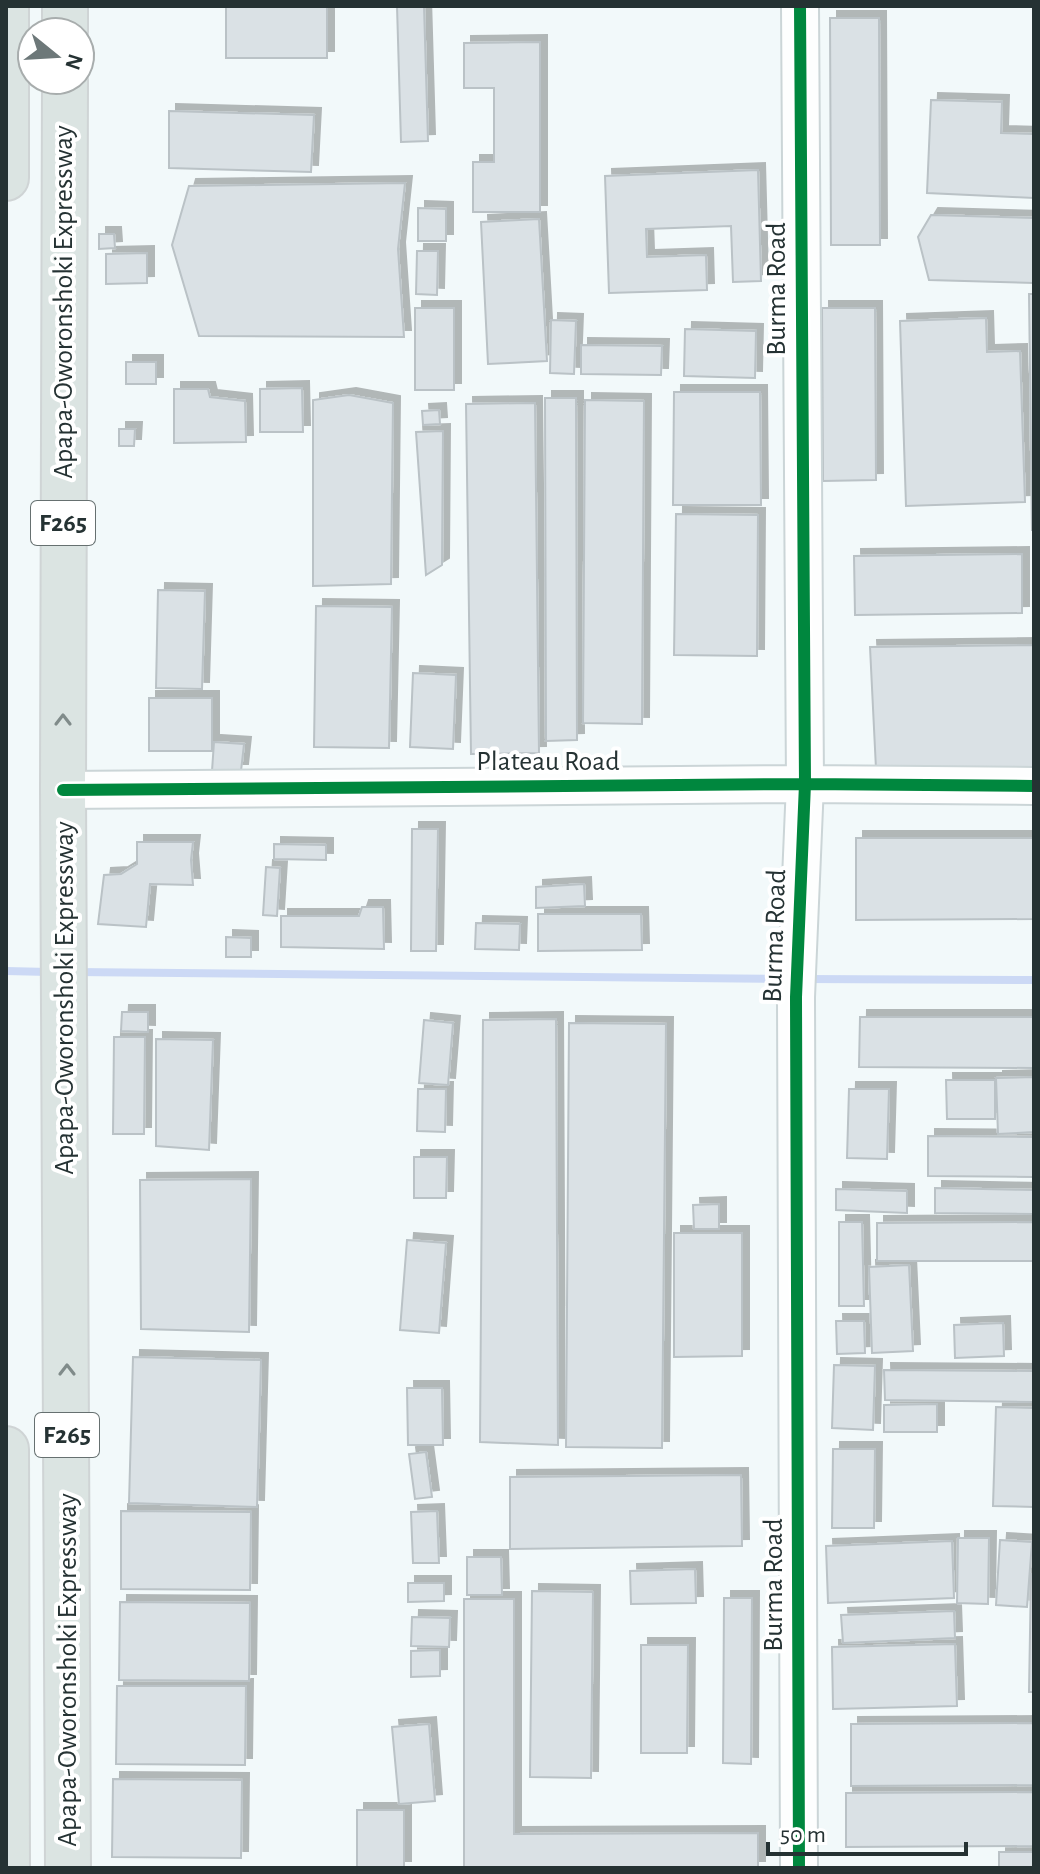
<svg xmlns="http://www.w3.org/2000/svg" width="1040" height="1874" font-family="'Alegreya Sans',sans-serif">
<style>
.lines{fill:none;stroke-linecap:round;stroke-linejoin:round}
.stream{stroke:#ccd9f5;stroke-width:8}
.building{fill:#dae1e5;stroke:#bac2c6;stroke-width:2;filter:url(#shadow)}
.minor-casing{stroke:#cbd5d7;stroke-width:40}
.major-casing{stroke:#cfd4d5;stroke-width:48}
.minor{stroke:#fdfefe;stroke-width:36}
.major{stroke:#dbe4e2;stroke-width:44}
.cycleway-casing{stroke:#fff;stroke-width:17}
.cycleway{stroke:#00873e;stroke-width:12}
.oneway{stroke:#808b8a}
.labels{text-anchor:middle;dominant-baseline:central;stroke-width:8;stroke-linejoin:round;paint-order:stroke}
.shield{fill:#fff;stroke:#667070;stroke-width:2}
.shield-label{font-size:26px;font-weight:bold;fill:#253233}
.street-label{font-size:28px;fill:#253233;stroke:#fff}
</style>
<defs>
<filter id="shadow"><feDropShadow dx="7" dy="-7" stdDeviation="0" flood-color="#0004"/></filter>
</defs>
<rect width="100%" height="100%" fill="#f2f9fa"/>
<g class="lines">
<!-- stream -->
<path class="stream" d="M6 971 49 972
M75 972 789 979
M807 979 1034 980"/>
</g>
<!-- building -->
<path class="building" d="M226 6H327V58H226Z
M397 6H424L428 141 401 142Z
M830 18H879L880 245H831Z
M540 42V212H473V162H494V88H464V43Z
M931 100 1002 102 1001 133 1034 134V198L927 193Z
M169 111 314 115 311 172 169 168Z
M758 170 761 281 733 282 731 226 646 229 647 257 706 255 707 290 609 293 605 176Z
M405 183 398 249 404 337 199 336 172 245 189 186Z
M418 208 446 209V241H418Z
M931 215 1034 218V283L929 280 918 237Z
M539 219 547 361 488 364 481 222Z
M99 234H114L115 248 99 249Z
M417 251H438L437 295 416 294Z
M147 253V283L106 284V254Z
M1029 294H1034V530H1032Z
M415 308H454V390H415Z
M822 308H875L876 480 823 481Z
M986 318 987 352 1020 351 1025 502 906 506 900 321Z
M551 320 576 321 574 374 550 373Z
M685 329 756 331 755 378 684 376Z
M581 345 662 346 661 375 581 374Z
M126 362H156V384H126Z
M302 388 303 432H260V389Z
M174 389H208L210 397 245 401 246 442 174 443Z
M674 392H760L761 505H673Z
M349 395 393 403 391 584 313 586V400Z
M545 398H576L577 740 546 741Z
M585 400 644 401 642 724 583 723Z
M535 403 539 753 471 754 466 404Z
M439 410 440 424 423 425 422 411Z
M119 429H135L134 446H119Z
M443 431 442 565 426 575 416 432Z
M676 514 758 515 757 656 674 655Z
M1022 554V613L855 615 854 556Z
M158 590 205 591 202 689 156 688Z
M316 606 392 607 389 748 314 747Z
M1034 645V767L876 769 870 647Z
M413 673 456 675 453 749 410 747Z
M149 698H212V751H149Z
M214 742 244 744 241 771H212Z
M412 829H438L436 951H411Z
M856 838H1034V919L856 920Z
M137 842H193L191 860 193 885 150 884 146 927 98 924 104 875 121 874 137 864Z
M274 844 326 845V860L274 859Z
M266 867 280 868 277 916 263 915Z
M584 884 585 906 536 908V887Z
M362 907H383L384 949 281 947V916H359Z
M538 914H641L642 950 538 951Z
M476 923 520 924 519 950 475 949Z
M226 937 251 938V957H226Z
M122 1012H148V1032L121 1031Z
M860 1017H1034V1068L859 1067Z
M556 1019 558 1445 480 1442 483 1020Z
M424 1020 453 1023 448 1085 419 1083Z
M569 1023 666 1024 662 1448 566 1447Z
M114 1037H145L144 1134H113Z
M156 1039 213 1040 209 1150 156 1146Z
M1034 1077V1132L998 1134 996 1078Z
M946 1080H995V1119H947Z
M418 1089H446L445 1132 417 1131Z
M849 1089H889L887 1159 847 1158Z
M928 1136 1034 1137V1177L928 1176Z
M414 1157H447L446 1198H414Z
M251 1179 249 1332 141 1329 140 1180Z
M935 1188 1034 1190V1214L935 1213Z
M836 1189 907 1191V1213L836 1210Z
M719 1204V1229H694L693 1205Z
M839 1222H862L864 1306H839Z
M1034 1222V1261H877V1223Z
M674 1233H742V1356L674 1357Z
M407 1240 446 1243 439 1333 400 1330Z
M909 1265 913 1351 872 1353 869 1267Z
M836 1321H864L865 1353 837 1354Z
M1003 1323 1004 1356 955 1358 954 1325Z
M133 1357 261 1360 257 1507 129 1503Z
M834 1365 875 1366 873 1430 832 1428Z
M884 1370 1034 1371V1402L885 1400Z
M407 1388H442L443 1445H408Z
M937 1404V1432H884V1405Z
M996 1407 1034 1408V1507L993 1506Z
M833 1449H875L874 1528H832Z
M426 1452 432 1497 415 1499 409 1454Z
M741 1475 742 1546 510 1549V1477Z
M121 1511 251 1512 250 1590 121 1589Z
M437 1511 439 1563H413L411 1512Z
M958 1538H989L988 1604 957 1603Z
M1000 1540 1032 1542 1027 1607 996 1605Z
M952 1541 954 1598 828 1603 826 1546Z
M467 1557H501L502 1595H467Z
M695 1569 696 1603 631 1604 630 1571Z
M1031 1574H1034V1692H1029Z
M408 1583H444V1601L408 1602Z
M532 1591 593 1592 591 1778 530 1777Z
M724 1598H752L751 1764 723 1763Z
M464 1599H514V1834L758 1833V1868H464Z
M120 1602 250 1603 249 1681 119 1680Z
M954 1611 955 1638 843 1643 841 1615Z
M412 1617 450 1618 449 1647 411 1646Z
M955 1644 957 1706 833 1709 832 1647Z
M641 1645H688L687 1753H641Z
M440 1650V1676L411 1677V1651Z
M117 1686H246L245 1765 116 1764Z
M1034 1723V1785L851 1786V1724Z
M429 1724 435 1801 399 1804 392 1727Z
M113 1779 242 1780 241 1858 112 1857Z
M1034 1792V1846L846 1847V1793Z
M357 1810H404V1868H357Z
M999 1852H1034V1868H999Z"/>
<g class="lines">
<defs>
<path id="minor" d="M63 790 805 784 1034 786
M799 1868 796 997 805 784 800 6"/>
<path id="major" d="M65 32V6
M65 80 63 790 68 1868
M6 178V6
M6 1449 7 1868"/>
</defs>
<!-- minor casing -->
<use href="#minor" class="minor-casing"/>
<!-- major casing -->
<use href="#major" class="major-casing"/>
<!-- minor -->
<use href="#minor" class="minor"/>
<!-- major -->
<use href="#major" class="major"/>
<defs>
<path id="cycleway" d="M63 790 805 784 1034 786
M799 1868 796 997 805 784 800 6"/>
</defs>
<!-- cycleway casing -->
<use href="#cycleway" class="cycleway-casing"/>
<!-- cycleway -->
<use href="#cycleway" class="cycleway"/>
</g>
<!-- one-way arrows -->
<defs><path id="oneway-chevron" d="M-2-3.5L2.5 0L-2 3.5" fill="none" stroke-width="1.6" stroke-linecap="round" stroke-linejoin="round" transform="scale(2)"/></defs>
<g class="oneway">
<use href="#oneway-chevron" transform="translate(63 720) rotate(-90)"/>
<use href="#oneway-chevron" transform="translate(67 1370) rotate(-90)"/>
</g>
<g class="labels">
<!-- shield labels -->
<g class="shield">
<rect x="31" y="501" width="64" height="44" rx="6"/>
<rect x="35" y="1413" width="64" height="44" rx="6"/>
</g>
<g class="shield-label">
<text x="63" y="523">F265</text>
<text x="67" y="1435">F265</text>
</g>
<!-- street labels -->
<g class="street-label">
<text transform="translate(777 289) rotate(-90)">Burma Road</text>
<text transform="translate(64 302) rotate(-90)">Apapa-Oworonshoki Expressway</text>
<text x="548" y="762">Plateau Road</text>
<text transform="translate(775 936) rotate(-88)">Burma Road</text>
<text transform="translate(65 998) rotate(-90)">Apapa-Oworonshoki Expressway</text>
<text transform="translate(774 1585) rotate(-90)">Burma Road</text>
<text transform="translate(68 1670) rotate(-90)">Apapa-Oworonshoki Expressway</text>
</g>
</g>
<!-- border -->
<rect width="1040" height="1874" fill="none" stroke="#253233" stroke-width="16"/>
<!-- north arrow -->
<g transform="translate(56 56) rotate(108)"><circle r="38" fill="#ffffff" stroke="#a8adad" stroke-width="2"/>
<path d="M0-6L14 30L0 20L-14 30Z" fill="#6d7879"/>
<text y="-12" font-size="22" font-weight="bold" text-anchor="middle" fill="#253233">N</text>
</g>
<!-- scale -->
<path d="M768 1842v12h198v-12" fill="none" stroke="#253233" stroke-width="4"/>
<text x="780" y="1842" font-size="24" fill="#253233" stroke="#ffffff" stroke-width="6" paint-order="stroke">50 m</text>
</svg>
